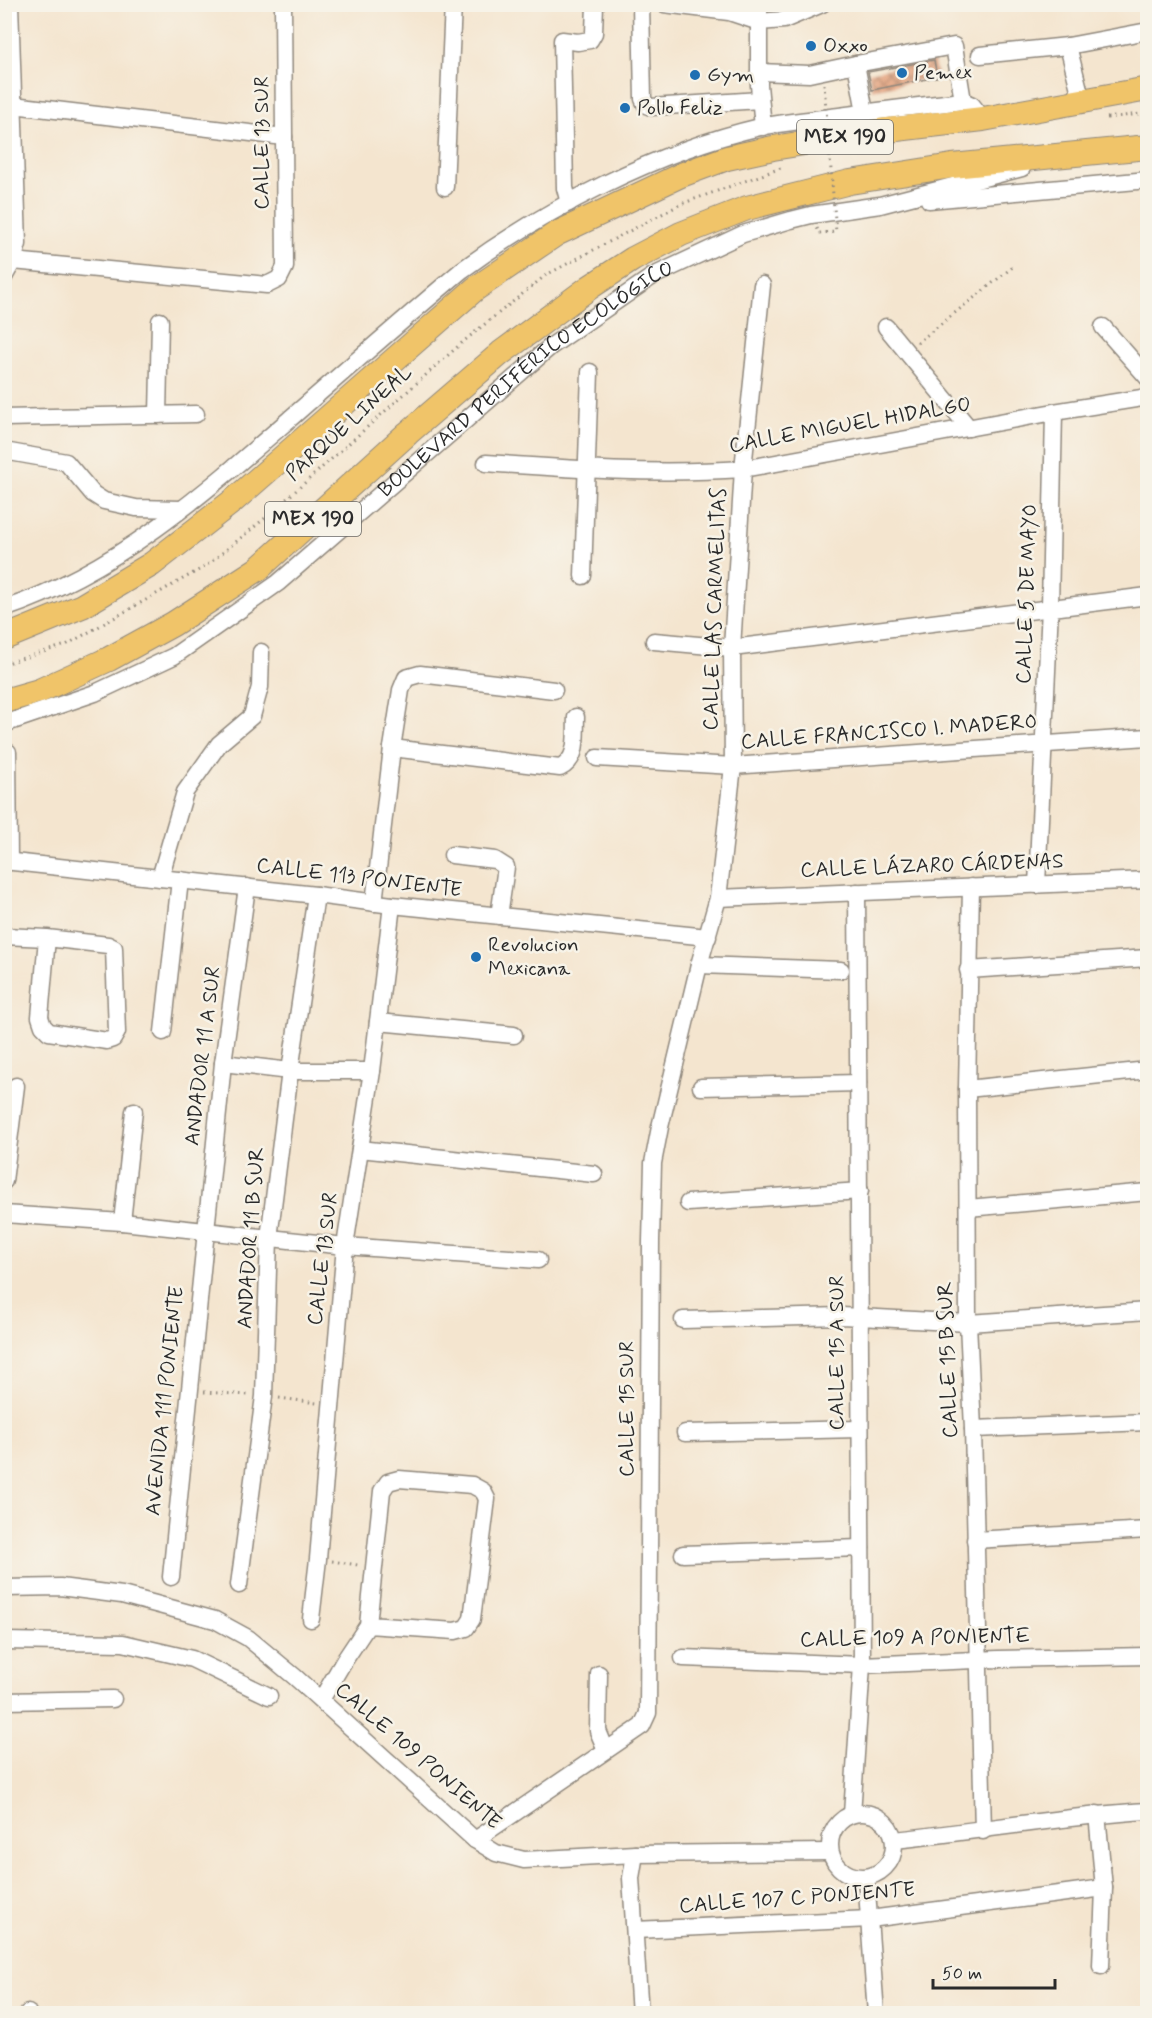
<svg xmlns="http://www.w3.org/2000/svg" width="1152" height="2018" font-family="Mynerve,sans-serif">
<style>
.building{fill:url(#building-cross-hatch)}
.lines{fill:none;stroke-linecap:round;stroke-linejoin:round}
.minor-casing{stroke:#90887d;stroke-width:19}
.highway-casing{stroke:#90887d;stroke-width:26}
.path{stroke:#90887d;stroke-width:3;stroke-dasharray:1.5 4.5;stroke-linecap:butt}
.minor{stroke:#fff;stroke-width:16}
.highway{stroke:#f0c469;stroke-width:24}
.path-bridge{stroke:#90887d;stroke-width:3;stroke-dasharray:1.5 4.5;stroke-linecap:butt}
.poi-dot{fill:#1f6fb2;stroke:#f7f3e8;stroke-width:2}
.labels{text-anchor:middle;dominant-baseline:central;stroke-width:5;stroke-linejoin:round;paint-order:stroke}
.shield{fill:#f7f3e8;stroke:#686764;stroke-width:1.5}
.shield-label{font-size:20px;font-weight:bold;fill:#2b2b2b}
.poi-label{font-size:21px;fill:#2b2b2b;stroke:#f7f3e8;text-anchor:start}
.street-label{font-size:21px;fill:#2b2b2b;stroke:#f7f3e8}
</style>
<defs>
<pattern id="building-cross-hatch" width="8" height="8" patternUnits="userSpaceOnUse" patternTransform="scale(1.5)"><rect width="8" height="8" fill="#e5a682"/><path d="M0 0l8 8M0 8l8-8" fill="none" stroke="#ba876b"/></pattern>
</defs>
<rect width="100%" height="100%" fill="#f7f3e8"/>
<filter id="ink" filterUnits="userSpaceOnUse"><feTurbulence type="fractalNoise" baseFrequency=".0167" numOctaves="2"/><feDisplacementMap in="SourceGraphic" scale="12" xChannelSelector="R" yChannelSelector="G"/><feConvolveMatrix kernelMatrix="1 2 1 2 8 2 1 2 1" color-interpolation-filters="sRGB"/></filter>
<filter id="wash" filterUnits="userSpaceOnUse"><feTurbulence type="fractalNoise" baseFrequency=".008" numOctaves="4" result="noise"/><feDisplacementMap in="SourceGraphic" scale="24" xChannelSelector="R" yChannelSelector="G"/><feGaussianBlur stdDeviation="1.35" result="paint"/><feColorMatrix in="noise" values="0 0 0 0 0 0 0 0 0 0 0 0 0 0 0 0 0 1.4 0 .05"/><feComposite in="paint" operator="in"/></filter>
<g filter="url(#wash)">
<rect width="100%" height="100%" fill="#f4e5cf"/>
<g id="blocks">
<!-- building -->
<path class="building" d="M934 60 937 77 872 90 868 72Z"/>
</g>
</g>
<g filter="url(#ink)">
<use href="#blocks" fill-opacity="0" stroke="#90887d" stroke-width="1.5"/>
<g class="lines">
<defs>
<g id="minor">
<path d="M641 4 643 99 646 105 651 107 760 100"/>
<path d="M664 4 729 12 759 22 784 20 822 4"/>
<path d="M759 4V85L763 127"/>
<path d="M1068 46 1082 101"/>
<path d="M980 55 1068 46 1148 31"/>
<path d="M759 72 809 74 856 64"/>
<path d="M13 105 284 137"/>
<path d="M865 112 856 64 954 46 963 101"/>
<path d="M445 187 453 4"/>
<path d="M929 200 1148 180"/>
<path d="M569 203 565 188 562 40 578 42 590 40 594 33 595 4"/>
<path d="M13 261 267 285 279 279 285 267 283 4"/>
<path d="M4 277 13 261 18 244 10 4"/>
<path d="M886 327 969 428"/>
<path d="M1103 327 1148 378"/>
<path d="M158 415 160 321"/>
<path d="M4 418 196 414"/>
<path d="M4 451 66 462 93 494 104 501 136 508 181 509"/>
<path d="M486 463C571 469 657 475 743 469L1054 412 1148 397"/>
<path d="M583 576 590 372"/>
<path d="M4 609C117 571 205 493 293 416 349 367 405 318 462 270 547 208 657 151 760 127 780 123 802 121 823 118 870 112 916 106 963 101L972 105 983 119"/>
<path d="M654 641 732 648 1148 596"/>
<path id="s1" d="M4 724 95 693 174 656 278 583 550 347 653 276 743 234 791 220 811 215 880 205 1022 168"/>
<path d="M392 748 560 768C579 759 575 736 576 717"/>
<path d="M8 752 9 862"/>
<path d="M597 758 733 766 1148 737"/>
<path d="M452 855 495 860 506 867 499 916"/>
<path d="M4 861 316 895 392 905 708 937"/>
<path d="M160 878 185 792 219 744 252 716 260 687 261 652"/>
<path d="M1037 885 1050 607 1054 412"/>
<path d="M971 887 967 1089 968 1323 973 1429 983 1831"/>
<path d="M718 898 1148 880"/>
<path d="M374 903 392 748 401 690 406 678 420 674 554 690"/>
<path d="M4 936 47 938 108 945 114 948 117 1032 113 1039 107 1041 49 1032 43 1026 40 1017 47 938"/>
<path d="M699 965 841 970"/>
<path d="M968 970 1148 958"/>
<path d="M378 1022 514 1035"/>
<path d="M163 1032 180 880"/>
<path d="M223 1063 290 1071H372"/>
<path d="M701 1087 858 1083"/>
<path d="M967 1089 1148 1070"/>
<path d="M360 1149 594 1174"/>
<path d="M4 1181 16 1086"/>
<path d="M688 1203 860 1191"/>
<path d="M968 1208 1148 1192"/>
<path d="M4 1214 122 1222 345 1246 538 1260"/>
<path d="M122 1222 134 1111"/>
<path d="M683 1320 842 1316 968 1323 1148 1311"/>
<path d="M973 1429 1148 1422"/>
<path d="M685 1433 859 1429"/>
<path d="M975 1540 1148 1530"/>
<path d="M683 1554 861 1548"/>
<path d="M171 1577 223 1063 247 887"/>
<path d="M239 1585 264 1396 269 1238 290 1071 316 895"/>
<path d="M4 1588 60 1587 122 1595 215 1620 248 1638 295 1677 475 1840 496 1853 524 1860 635 1854 830 1852"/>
<path d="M311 1619 318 1559 345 1246 372 1071 392 905"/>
<path d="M4 1641 123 1643 192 1659 269 1696"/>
<path d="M683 1658 862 1665 998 1659 1148 1656"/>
<path d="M599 1674 598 1731 606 1750"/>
<path d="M321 1700 344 1661 368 1625 382 1491 388 1482 399 1479 472 1485 483 1491 487 1499 472 1619 466 1628 455 1631 368 1625"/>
<path d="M4 1701 113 1699"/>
<circle cx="862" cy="1845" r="32"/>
<path d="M852 1814 862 1665 857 892"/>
<path d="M1097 1814 1104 1888 1101 1966"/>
<path d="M475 1840 642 1726 648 1713 651 1241 653 1163 660 1127 699 965 718 898 733 766 732 648 743 469 762 285"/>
<path d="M895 1840C979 1831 1063 1816 1148 1811"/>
<path d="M635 1854 631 1878 640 2014"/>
<path d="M866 1877 876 2014"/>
<path d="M635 1930 870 1919 1104 1888"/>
<path d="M28 2014V2013"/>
</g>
<path id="highway" d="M4 638 82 606 152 564 233 501 475 289 556 234 681 175 727 158 773 148 879 131 983 119 1148 89
M4 701 39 691 109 659 173 624 258 569 408 433 501 353 590 287 633 259 681 234 747 208 850 182 952 166 1148 147"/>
</defs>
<!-- minor casing -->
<use href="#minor" class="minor-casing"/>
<!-- highway casing -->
<use href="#highway" class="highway-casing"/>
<!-- path -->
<path class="path" d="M1107 118 1148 113
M817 228 819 233 836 232
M917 343 1014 266
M4 664 66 645 206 566 264 519 464 341 546 275 681 204 781 168
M204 1392 249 1395
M279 1398 317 1403
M332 1561 358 1565"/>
<!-- minor -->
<use href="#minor" class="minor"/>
<!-- highway -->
<use href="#highway" class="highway"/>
<!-- path-bridge -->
<path class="path-bridge" d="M824 84 836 232"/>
</g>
</g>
<!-- markers -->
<g class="poi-dot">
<circle cx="811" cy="46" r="6"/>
<circle cx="902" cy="73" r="6"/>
<circle cx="695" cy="75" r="6"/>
<circle cx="625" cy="108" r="6"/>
<circle cx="476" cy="957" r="6"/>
</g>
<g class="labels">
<!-- shield labels -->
<g class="shield">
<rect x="797" y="120" width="96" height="34" rx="4.5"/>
<rect x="265" y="502" width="96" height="34" rx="4.5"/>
</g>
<g class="shield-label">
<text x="845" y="137">MEX 190</text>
<text x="313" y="519">MEX 190</text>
</g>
<!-- poi labels -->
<g class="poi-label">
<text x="823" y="46">Oxxo</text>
<text x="914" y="73">Pemex</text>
<text x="707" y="75">Gym</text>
<text x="637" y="108">Pollo Feliz</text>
<text x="488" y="945">Revolucion<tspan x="488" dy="24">Mexicana</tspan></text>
</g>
<!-- street labels -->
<g class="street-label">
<text transform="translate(262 143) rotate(-90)">CALLE 13 SUR</text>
<text stroke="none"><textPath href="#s1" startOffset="632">BOULEVARD PERIFÉRICO ECOLÓGICO</textPath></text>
<text transform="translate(349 423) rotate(-42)">PARQUE LINEAL</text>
<text transform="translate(850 425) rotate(-10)">CALLE MIGUEL HIDALGO</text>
<text transform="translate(1027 594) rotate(-88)">CALLE 5 DE MAYO</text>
<text transform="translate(715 609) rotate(-88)">CALLE LAS CARMELITAS</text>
<text transform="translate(889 732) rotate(-4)">CALLE FRANCISCO I. MADERO</text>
<text transform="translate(932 866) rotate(-2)">CALLE LÁZARO CÁRDENAS</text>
<text transform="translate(359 878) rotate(7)">CALLE 113 PONIENTE</text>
<text transform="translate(203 1056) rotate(-83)">ANDADOR 11 A SUR</text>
<text transform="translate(251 1238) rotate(-86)">ANDADOR 11 B SUR</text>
<text transform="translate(323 1259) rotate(-83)">CALLE 13 SUR</text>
<text transform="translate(837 1353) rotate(-90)">CALLE 15 A SUR</text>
<text transform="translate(948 1360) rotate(-92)">CALLE 15 B SUR</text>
<text transform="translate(165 1401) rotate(-84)">AVENIDA 111 PONIENTE</text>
<text transform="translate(627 1409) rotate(-90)">CALLE 15 SUR</text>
<text transform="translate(915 1638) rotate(-1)">CALLE 109 A PONIENTE</text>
<text transform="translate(418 1756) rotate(41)">CALLE 109 PONIENTE</text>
<text transform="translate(797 1898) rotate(-4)">CALLE 107 C PONIENTE</text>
</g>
</g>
<!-- margin -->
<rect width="1152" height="2018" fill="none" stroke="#f7f3e8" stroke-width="24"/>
<!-- scale -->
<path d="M933 1979v9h122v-9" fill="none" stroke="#2b2b2b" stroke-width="3"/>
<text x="942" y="1979" font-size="18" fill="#2b2b2b" stroke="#f7f3e8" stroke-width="4.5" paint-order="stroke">50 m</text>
</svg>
